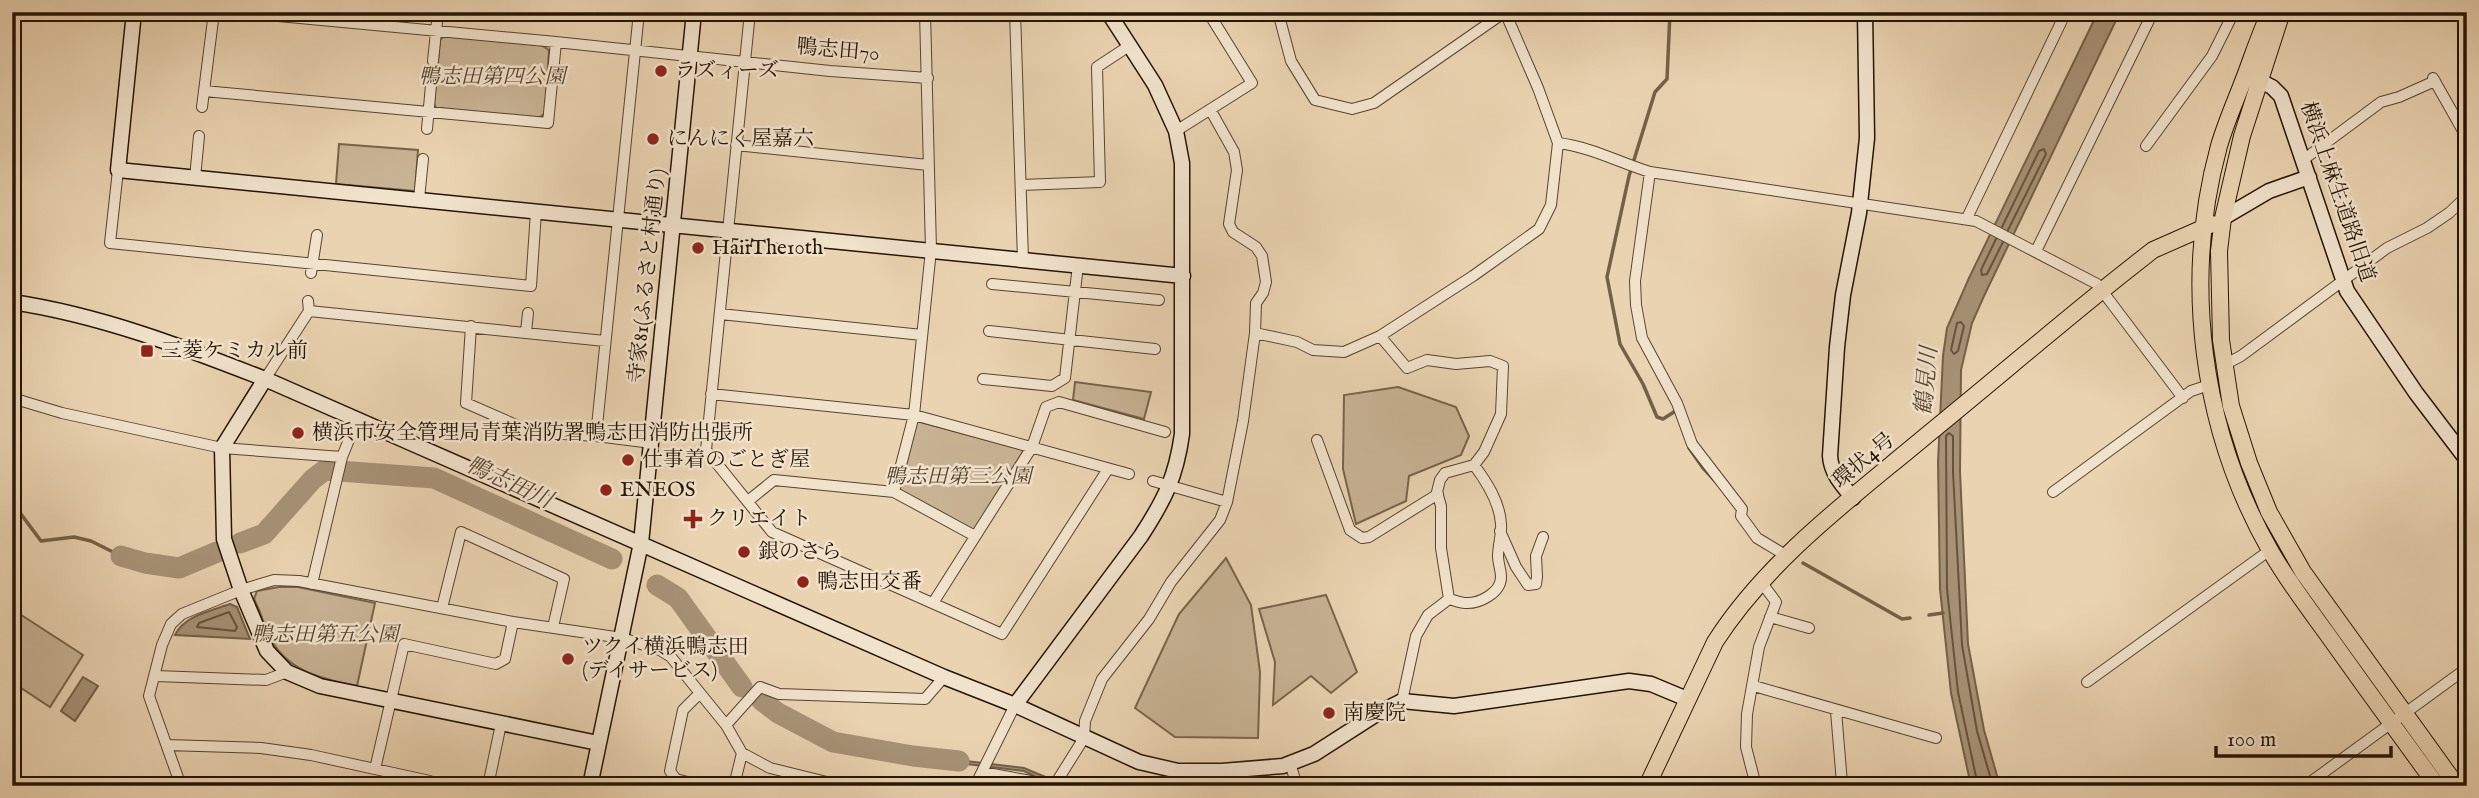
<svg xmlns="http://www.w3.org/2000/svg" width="2479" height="798" font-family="'IM FELL English','Noto Serif JP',serif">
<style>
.green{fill:#c8b394;stroke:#76644c;stroke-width:2}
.water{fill:#a79276;stroke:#736048;stroke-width:2}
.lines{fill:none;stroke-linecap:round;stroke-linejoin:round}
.shore{stroke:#66533d;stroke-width:2}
.stream{stroke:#736048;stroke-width:3.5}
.river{stroke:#a79276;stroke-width:21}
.street-casing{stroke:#56442f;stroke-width:12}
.secondary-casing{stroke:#241404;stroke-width:17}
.primary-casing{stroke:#241404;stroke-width:18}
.street{stroke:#f1e2cc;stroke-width:10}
.secondary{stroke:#f1e2cc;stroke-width:14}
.primary{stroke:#ead3b1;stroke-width:16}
.poi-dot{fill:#8f2418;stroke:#f1e2cc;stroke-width:2.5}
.labels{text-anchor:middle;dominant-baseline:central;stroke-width:5;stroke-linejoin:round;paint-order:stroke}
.street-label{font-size:21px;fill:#241404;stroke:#f1e2cc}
.poi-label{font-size:21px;fill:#241404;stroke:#f1e2cc;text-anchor:start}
.park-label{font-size:21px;font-style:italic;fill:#55442f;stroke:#f1e2cc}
.water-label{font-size:23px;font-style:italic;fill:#584632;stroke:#f1e2cc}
</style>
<rect width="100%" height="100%" fill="#ead3b1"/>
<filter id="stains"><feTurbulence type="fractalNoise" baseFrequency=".00286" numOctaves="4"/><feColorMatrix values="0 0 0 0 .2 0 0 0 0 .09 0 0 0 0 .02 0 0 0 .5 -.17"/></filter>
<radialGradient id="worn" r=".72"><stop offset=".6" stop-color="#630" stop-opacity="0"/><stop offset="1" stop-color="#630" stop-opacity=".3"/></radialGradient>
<!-- green -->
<path class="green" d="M444 36 541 45 549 50 545 113 539 118 436 108 434 103 440 40Z
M339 144 418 150 415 191 336 184Z
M1075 382 1151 392 1144 419 1073 400Z
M1398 387 1456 407 1469 436 1461 455 1409 476 1406 501 1356 524 1343 469 1344 395Z
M913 420 1024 450 975 536 894 492Z
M1226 558 1251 605 1260 672 1258 738 1175 737 1135 708 1179 614Z
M279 587H298L375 603 357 686C321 679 285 671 268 634 263 622 260 610 254 599L257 591Z
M1326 595 1357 672 1331 693 1311 676 1273 705 1275 662 1259 609Z
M12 609 83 655 50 707 12 682Z"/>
<!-- water -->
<path class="water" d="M2098 12H2120L1984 296 1972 323 1961 370 1960 472 1968 644 1984 730 2000 786H1971L1951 693 1940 589 1938 462 1943 356 1947 328 1969 278Z
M230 604 237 607 250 639 175 635C184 616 210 611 230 604Z
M83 677 98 686 75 721 61 711Z
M933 757 1024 768 1067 786H1055L1024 771 933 760Z"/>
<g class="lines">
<!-- shore -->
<path class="shore" d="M2002 227 2039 151 2044 149 2046 154 2008 230
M1996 239 1981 270 1982 275 1987 274 2003 242
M1961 322 1964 326 1958 351 1954 354 1951 350 1957 323Z
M229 612 237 627 235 631 197 627 199 623Z
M1978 786 1958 692 1947 589 1946 436 1949 433 1953 436V472L1962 645 1977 731 1993 786"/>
<!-- stream -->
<path class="stream" d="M1670 12 1667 79 1655 92 1629 176 1607 277 1620 344 1643 384 1657 417 1663 419 1677 410
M1689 448 1703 468 1717 483
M12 502 41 541 74 537 91 541 121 556
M1803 563 1902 619 1910 618
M1929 615 1943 613"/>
<!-- river -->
<path class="river" d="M240 543 264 534 313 479 325 470 434 478 612 559
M121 556 145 563 179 568 217 552
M657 585 678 598 742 687
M761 700 778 713 833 742 913 756 959 761"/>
<defs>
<path id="street" d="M236 12 556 42 830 71 928 78
M750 12 706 450 772 532 1002 634 1108 469
M1015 12 1023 260
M1278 12 1291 61 1315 100 1352 109 1374 103 1505 12
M1505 12 1538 88 1558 143C1591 147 1618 162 1650 172L1976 221 2097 284 2183 398
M433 61 438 12
M2433 78 2467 138
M204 91 548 123 556 42
M202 107 214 12
M1211 111 1234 152 1237 170 1229 224 1233 232 1256 247 1262 256 1266 282 1263 293 1256 303 1255 333 1297 342 1313 350 1344 352 1380 336 1473 276 1539 229 1551 205 1558 143
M427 129 432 74
M1176 131 1252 83 1208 12
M736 145 928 165
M2146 146 2212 56 2234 12
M2303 160 2381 102 2399 97 2435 81
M118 170 110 243 531 286 536 212
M1650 172 1635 281 1636 305 1642 338 1677 403 1692 444 1742 509 1741 516 1757 538 1787 556
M195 178 199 136
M1021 185 1100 182 1097 67 1129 46
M419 199 423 159
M1967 218 2066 12
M2036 251 2153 12
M311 273 317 235
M992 284 1159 300
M309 311 605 341
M720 314 922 335
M471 326 466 403 532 432 596 436 639 12
M989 331 1155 349
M526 332 528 313
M1380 336 1407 368 1427 360 1456 364 1490 361 1503 366 1501 414 1484 452 1474 465 1445 473 1440 480 1437 492 1441 506V548L1449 599 1428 615 1416 636 1402 701
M2224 365 2241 356 2387 248 2427 228 2449 213 2467 196
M265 379 309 311 308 301
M983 379 1052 386 1065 378 1078 265
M711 394 914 415 1129 474
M12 398 62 413 222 448 342 457
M596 436 652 443
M1317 440 1350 530 1362 538 1369 537 1438 494
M1153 481 1227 502
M894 492 914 415 931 250 925 12
M2053 492 2191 391 2209 385
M748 501 774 480 894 492 975 536
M1500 531 1516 567 1528 585 1536 584 1537 577 1536 556 1543 537
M312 584 342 457 357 420
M1449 599C1453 600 1460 603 1465 603 1479 604 1501 593 1501 577 1501 570 1498 563 1498 556 1498 545 1502 534 1501 524 1500 502 1486 481 1474 465
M933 603 1032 447 1046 407 1059 402 1165 432
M442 608 461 532 564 579 553 627
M1770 617 1809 628
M156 676 266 680 287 672
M2087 682 2270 550
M1754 686 1936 738
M700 693 683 710 670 771 676 779 702 786
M1836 711 1842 783
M726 725 760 687 779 694 925 699 944 677
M167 745 261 748 311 755 430 781 429 786
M1290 763 1297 786
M375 769 404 644 496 664 505 659 513 622
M982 772 1031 781 1041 786
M181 786 149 696 162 645 171 624 182 614 241 590 274 580 299 581 513 622 622 638 660 650 671 657 700 693 726 725 742 753 770 768 843 786
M488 786 501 724
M734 786 742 753
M975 786 1015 705
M1054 786 1084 738 1085 721 1102 679 1149 619 1171 582 1220 520 1227 502 1243 421 1255 333
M1756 786 1746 747 1747 714 1759 647 1776 602 1762 583
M2305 786 2467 668"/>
<path id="secondary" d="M134 12 118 170 1183 276
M2260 81 2272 87 2281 96 2347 291 2416 393 2467 460
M2223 218 2269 191 2309 177
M12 302C100 315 183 347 265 379L944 677 1015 705 1139 762 1178 771H1222L1283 766 1314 754 1378 713 1402 701 1454 706 1629 681 1651 684 1687 699
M265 379 222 448 224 539 241 590 267 651 287 672 320 686 598 743
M1853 498C1842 485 1831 473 1830 456L1837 347 1843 295 1859 213 1867 138 1865 12
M1015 705 1141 536C1165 499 1176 477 1182 434V163L1176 131 1155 85 1108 12
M590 786 641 543 694 12"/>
<path id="primary" d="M2270 12C2260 33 2253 55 2245 76 2236 100 2226 122 2219 146 2182 281 2201 430 2271 552 2287 580 2306 605 2325 631 2362 683 2399 734 2437 786
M2282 12 2242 136 2223 218 2219 251 2221 340 2231 406 2249 463 2269 512 2303 572 2457 786
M1647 786 1715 642C1768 559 1853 497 1927 435 1992 382 2055 328 2120 276L2153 250 2212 224"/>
</defs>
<!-- street casing -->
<use href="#street" class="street-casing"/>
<!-- secondary casing -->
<use href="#secondary" class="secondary-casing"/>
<!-- primary casing -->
<use href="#primary" class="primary-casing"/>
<!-- street -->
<use href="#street" class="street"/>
<!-- secondary -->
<use href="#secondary" class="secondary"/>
<!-- primary -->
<use href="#primary" class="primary"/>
</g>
<!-- markers -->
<g class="poi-dot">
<circle cx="661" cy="71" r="7"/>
<circle cx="653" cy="139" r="7"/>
<circle cx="698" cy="248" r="7"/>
<rect x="140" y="344" width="14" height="14" rx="3.5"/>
<circle cx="298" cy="433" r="7"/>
<circle cx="628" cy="460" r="7"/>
<circle cx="606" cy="490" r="7"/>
<path d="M689.5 508.5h7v7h7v7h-7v7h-7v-7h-7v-7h7z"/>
<circle cx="744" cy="552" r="7"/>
<circle cx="803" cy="582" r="7"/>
<circle cx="568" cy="659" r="7"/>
<circle cx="1329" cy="713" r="7"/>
</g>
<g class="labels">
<!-- street labels -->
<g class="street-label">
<text transform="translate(838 51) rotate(5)">鴨志田70</text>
<text transform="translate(2337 192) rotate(71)">横浜上麻生道路旧道</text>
<text transform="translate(648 276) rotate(-84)">寺家81(ふるさと村通り)</text>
<text transform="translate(1864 461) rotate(-40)">環状4号</text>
</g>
<!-- poi labels -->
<g class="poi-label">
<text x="675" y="71">ラズィーズ</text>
<text x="667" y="139">にんにく屋嘉六</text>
<text x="712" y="248">HairThe10th</text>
<text x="161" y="351">三菱ケミカル前</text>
<text x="312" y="433">横浜市安全管理局青葉消防署鴨志田消防出張所</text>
<text x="642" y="460">仕事着のごとぎ屋</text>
<text x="620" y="490">ENEOS</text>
<text x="707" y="519">クリエイト</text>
<text x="758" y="552">銀のさら</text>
<text x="817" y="582">鴨志田交番</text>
<text x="582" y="647">ツクイ横浜鴨志田<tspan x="582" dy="24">(デイサービス)</tspan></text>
<text x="1343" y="713">南慶院</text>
</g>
<!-- park labels -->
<g class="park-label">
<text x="492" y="77">鴨志田第四公園</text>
<text x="958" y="477">鴨志田第三公園</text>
<text x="325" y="635">鴨志田第五公園</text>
</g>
<!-- water labels -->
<g class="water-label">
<text transform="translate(1927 381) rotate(-85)">鶴見川</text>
<text transform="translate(509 483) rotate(25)">鴨志田川</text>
</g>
</g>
<!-- margin -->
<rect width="2479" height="798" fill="none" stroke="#ead3b1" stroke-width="42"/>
<rect x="14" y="14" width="2451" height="770" fill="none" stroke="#241404" stroke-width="3.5"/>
<rect x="21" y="21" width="2437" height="756" fill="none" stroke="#241404" stroke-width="2"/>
<!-- scale -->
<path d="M2216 746v10h175v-10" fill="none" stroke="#241404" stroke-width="3.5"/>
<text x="2227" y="746" font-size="21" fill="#241404" stroke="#f1e2cc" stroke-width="5" paint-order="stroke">100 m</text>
<rect width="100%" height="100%" filter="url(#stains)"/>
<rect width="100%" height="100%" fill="url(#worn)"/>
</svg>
